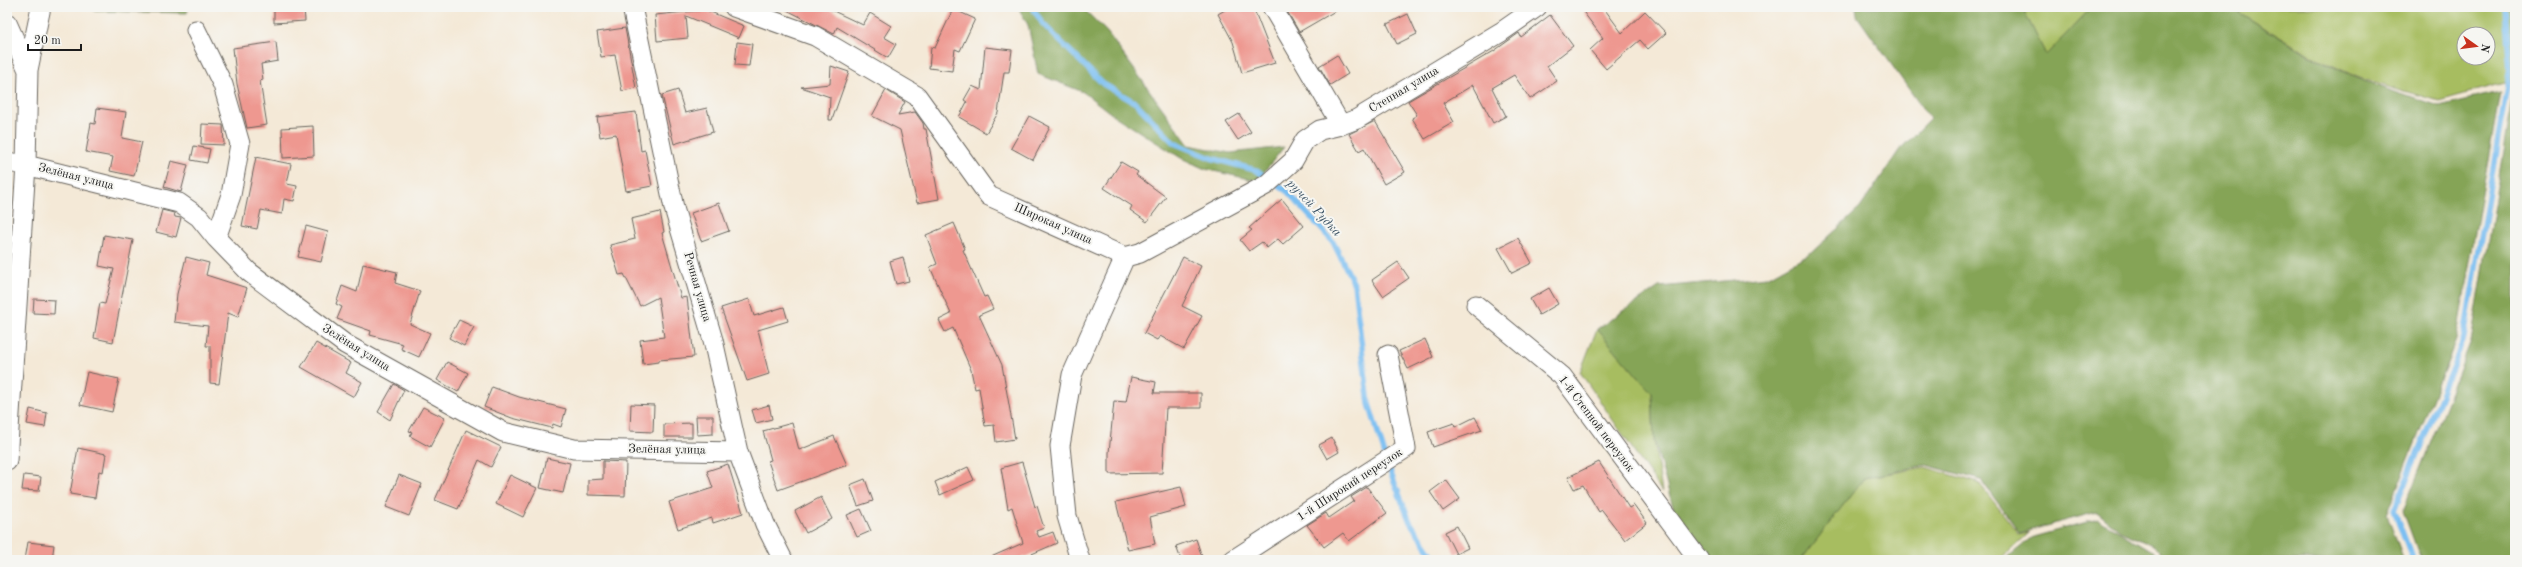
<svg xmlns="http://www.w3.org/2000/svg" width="2522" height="567" font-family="'Old Standard TT',serif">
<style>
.green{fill:#a7bd61;stroke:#626c3e;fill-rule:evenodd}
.forest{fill:#85a457;stroke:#50603a}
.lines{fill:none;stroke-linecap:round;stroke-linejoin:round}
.stream{stroke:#7cbff2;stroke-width:5.5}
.building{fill:#ee9890}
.minor-casing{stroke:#68645d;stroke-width:21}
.minor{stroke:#fff;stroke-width:19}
.labels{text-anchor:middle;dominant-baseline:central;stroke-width:4;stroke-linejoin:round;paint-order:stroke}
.street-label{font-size:12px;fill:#1c1c1c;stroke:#f6f6f2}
.water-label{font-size:13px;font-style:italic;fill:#3e5567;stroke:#f6f6f2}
</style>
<rect width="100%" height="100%" fill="#f6f6f2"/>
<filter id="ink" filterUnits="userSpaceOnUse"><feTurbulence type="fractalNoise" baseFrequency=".025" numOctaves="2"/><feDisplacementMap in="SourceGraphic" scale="8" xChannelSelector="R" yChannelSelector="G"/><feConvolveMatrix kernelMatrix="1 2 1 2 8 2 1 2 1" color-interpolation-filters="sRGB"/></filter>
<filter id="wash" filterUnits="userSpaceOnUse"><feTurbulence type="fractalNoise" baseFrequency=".012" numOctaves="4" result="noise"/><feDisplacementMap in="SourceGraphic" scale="16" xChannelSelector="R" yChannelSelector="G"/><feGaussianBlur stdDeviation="0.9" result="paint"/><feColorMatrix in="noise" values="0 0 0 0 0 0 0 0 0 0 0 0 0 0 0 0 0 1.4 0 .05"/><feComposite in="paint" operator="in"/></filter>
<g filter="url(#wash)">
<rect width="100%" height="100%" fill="#f4e9d7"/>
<!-- green -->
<path class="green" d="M2022 7H2092L2046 55Z
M2236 7H2515V80L2439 101 2357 77 2308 54 2240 13ZM2464 34H2488V58H2464Z
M1597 329 1652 393 1654 440 1662 492 1580 372Z
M1925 467 1979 483 2019 534 2030 532 2000 560H1801L1864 478Z"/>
<!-- forest -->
<path class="forest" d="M95 7H189L187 13 94 11Z
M1018 7H1082L1107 32 1189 145 1230 153 1284 147 1257 181 1205 169 1181 158 1113 115 1083 92 1038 74 1028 25Z
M1856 7H2022L2046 55 2092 7H2226L2240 13 2308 55 2357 78 2439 106 2500 92 2456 340 2387 514 2404 560H2172L2150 544 2120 531 2097 512 2020 533 1981 480 1926 465 1864 478 1801 560H1713L1675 514 1654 440 1652 393 1597 329 1659 287 1767 277 1812 252 1860 208 1900 149 1930 119 1857 16Z
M2515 91V560H2421L2403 511 2471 342 2513 92Z
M2098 519 2166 560H2004L2033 537Z"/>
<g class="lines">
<!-- stream -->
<path class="stream" d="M1032 7 1043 24 1103 84 1136 103 1174 143 1211 158 1255 170 1285 189 1333 242 1354 284 1369 404 1390 471 1410 522 1436 560
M2413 560 2394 510 2463 342 2510 69 2505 7"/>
</g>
<g id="blocks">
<!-- building -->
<path class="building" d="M274 7H304L305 21 274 23Z
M781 7H825L863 25 870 13 891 26 884 37 896 44 888 58 837 27 834 34Z
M1230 7H1253L1275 63 1242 73 1233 42 1218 14Z
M1294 7H1342L1299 32 1287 11Z
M1591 7H1603L1622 33 1645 11 1666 33 1648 49 1640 40 1606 69 1590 50 1603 38 1584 13Z
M953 9 975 19 960 51 955 49 952 71 929 68 931 47 935 48Z
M706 10 744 26 739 38 686 16 688 38 657 41 655 15Z
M1408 14 1417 34 1397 44 1387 24Z
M1550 15 1573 46 1547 66 1557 81 1530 99 1514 75 1492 88 1506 116 1493 123 1473 85 1443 103 1454 122 1425 139 1412 118 1417 115 1408 101 1494 51 1519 33 1521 37Z
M625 28 636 88 622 91 615 55 601 57 597 32Z
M276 42 278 61 261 64 263 80 260 81 267 125 247 128 237 84 233 48Z
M737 42 752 44 749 66 735 65Z
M985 47 1012 50 1009 72H1004L998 113 986 133 959 117 967 102 964 100 972 86 981 90Z
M1337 55 1348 74 1330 85 1319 66Z
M831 66 849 72 832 120H829L830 97 801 87 830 84Z
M678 90 685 113 707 108 713 132 674 144 662 95Z
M886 90 905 102 898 115 915 112 923 123 924 129H926L939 199 917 203 900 130 872 116Z
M97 108 126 112 122 138 142 142 134 176 110 171 113 157 86 152 91 123 95 124Z
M636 112 641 151 645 150 652 186 626 191 616 134 600 137 597 117Z
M1239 114 1251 132 1238 140 1226 122Z
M1029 116 1050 127 1033 160 1011 148Z
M1375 121 1405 172 1384 184 1364 148 1359 151 1349 134Z
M202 124 223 125 224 145 201 144Z
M313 126 314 156 283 158 282 128Z
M194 146 210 149 207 163 191 160Z
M256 157 291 164 287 184 297 186 294 201 284 199 282 214 261 210 257 229 242 226Z
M171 161 188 165 181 192 164 187Z
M1121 162 1138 172 1136 175 1166 197 1147 222 1130 210 1132 206 1104 188Z
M1282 199 1304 226 1283 244 1278 239 1267 248 1262 242 1249 251 1240 240 1252 230 1249 228Z
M719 203 729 231 701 241 691 213Z
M162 210 174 213 175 217 181 218 176 237 156 232Z
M660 212 664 232 662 233 681 298 687 297 694 357 659 360V362L643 364 640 340 664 337 658 297 640 306 624 274 619 275 610 245 635 239 631 219Z
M954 223 965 249 963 250 984 297 987 296 993 309 979 315 1002 365 1015 439 996 442 994 425 985 426 979 388 975 389 971 370 953 328 945 332 939 320 951 314 930 267 937 264 926 235Z
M306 226 328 232 321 262 298 257Z
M104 235 133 240 113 342 94 338 100 303 105 304 114 269 99 266Z
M1518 238 1532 263 1512 273 1498 248Z
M186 257 209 263 206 275 247 288 238 317 228 313 219 384 210 383V346H206L208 326 174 322 177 294Z
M903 257 909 281 896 284 890 261Z
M1183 257 1201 266 1182 306 1202 316 1184 349 1160 336 1157 340 1144 333Z
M1398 262 1409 278 1383 296 1372 280Z
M363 264 397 272 395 283 420 291 410 324 430 333 419 357 401 349 403 344 370 335 371 331 337 319 342 307 336 304 342 286 357 292Z
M1549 288 1558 304 1539 315 1530 299Z
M34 299 55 300 54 314 33 313Z
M749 299 754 316 784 307 788 321 758 330 769 374 747 381 721 308Z
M459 320 474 327 464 346 449 338Z
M1425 339 1433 357 1408 369 1399 351Z
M316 343 351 363 346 373 362 382 354 397 301 367Z
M447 362 468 373 458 392 437 380Z
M87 372 119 379 112 412 80 405Z
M1131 377 1156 382 1154 393H1201V408H1166L1162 473 1109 474V453L1114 401 1126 402Z
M394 384 404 390 390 420 378 412Z
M492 387 519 397 566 409 561 427 553 424 552 428 512 418 484 407Z
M631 404 654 405 653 432 630 431Z
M769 405 772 419 756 423 752 410Z
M423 407 445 418 430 447 410 436 412 432 409 431Z
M30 409 47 413 45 427 27 424Z
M696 416H713V434L697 435Z
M1475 417 1482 430 1433 447 1428 432 1454 423 1455 427Z
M692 423V437H664V424Z
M792 423 799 450 834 436 847 465 778 490 768 461 771 460 763 431Z
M466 430 501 447 491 467 479 460 458 509 435 500Z
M1332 438 1339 452 1327 459 1319 445Z
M78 448 106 454 103 472 99 471 95 498 70 494Z
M547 458 570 463 563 493 540 488Z
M603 461 626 462 625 496 588 495V480L603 479Z
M1022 462 1035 507 1037 506 1044 528 1036 531 1039 537 1053 532 1057 543 1018 560H984L1023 543 1012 507 1008 509 1001 468Z
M1599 462 1629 508 1634 505 1647 523 1625 540 1602 510 1599 512 1583 485 1574 489 1568 477Z
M728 464 743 513 713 523 712 518 678 529 669 502 713 488 707 471Z
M968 467 974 480 940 495 935 482Z
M24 475 41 477 39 491 22 490Z
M399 475 422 484 409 516 386 507Z
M510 475 537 488 523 517 496 504Z
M865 479 873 501 858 506 850 485Z
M1446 480 1460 499 1443 511 1430 492Z
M1181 487 1186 507 1150 517 1155 544 1128 550 1116 502Z
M1367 487 1387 513 1349 541 1343 533 1324 547 1307 525 1326 513 1329 518 1354 501 1351 497Z
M821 497 832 519 806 533 795 511Z
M861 509 871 531 857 537 847 515Z
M1457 526 1468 548 1456 554 1445 532Z
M1196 539 1203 560H1181L1176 546Z
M28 542 54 545 52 560H25Z"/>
</g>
</g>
<g filter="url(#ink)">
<use href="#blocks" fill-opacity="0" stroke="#68645d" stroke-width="1"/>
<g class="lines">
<defs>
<path id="minor" d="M632 7 674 208 713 340 738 452 765 524 783 560
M734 7 815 36 917 96 989 196 1125 257 1072 375 1060 446 1067 516 1080 560
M1272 7 1341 125
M7 23 28 70 26 165 7 461
M196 30 223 85 240 144 231 195 216 238
M28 70 41 7
M7 162 26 165 179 203 199 217 216 238 249 272 345 344 503 432 574 449 738 452
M1125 257 1140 253 1266 185 1293 161 1305 140 1320 130 1341 125 1357 119 1501 32 1537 7
M1476 305 1562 376 1699 560
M1233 560 1406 448 1388 355"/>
</defs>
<!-- minor casing -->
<use href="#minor" class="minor-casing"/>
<!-- minor -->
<use href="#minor" class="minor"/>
</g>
</g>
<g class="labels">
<!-- street labels -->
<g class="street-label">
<text transform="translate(1404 90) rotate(-31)">Степная улица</text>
<text transform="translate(76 177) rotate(14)">Зелёная улица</text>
<text transform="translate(1053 224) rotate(24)">Широкая улица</text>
<text transform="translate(697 287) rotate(74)">Речная улица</text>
<text transform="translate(356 348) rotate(32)">Зелёная улица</text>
<text transform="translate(1596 424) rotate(53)">1-й Степной переулок</text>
<text transform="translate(667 450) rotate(1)">Зелёная улица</text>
<text transform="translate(1350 485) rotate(-33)">1-й Широкий переулок</text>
</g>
<!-- water labels -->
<g class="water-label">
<text transform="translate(1314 208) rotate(47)">ручей Рудка</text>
</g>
</g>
<!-- margin -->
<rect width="2522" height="567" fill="none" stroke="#f6f6f2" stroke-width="24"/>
<!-- north arrow -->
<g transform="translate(2476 46) rotate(104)"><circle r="19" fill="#f6f6f2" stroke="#9f9f9c"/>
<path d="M0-3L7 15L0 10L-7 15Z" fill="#c8321e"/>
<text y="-6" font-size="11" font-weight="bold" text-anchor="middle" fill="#1c1c1c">N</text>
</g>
<!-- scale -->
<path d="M28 44v6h53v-6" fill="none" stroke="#1c1c1c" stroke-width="2"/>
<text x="34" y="44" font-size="12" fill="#1c1c1c" stroke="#f6f6f2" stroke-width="3" paint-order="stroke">20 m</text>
</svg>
